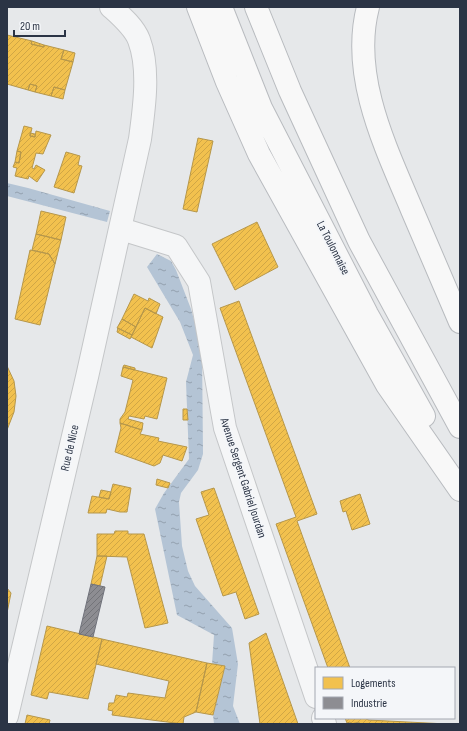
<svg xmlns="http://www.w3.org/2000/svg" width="467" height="731" font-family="'Sofia Sans Condensed',sans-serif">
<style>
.water{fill:url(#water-ripples)}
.homes{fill:url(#homes-hatch);stroke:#b6974b}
.industry{fill:url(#industry-hatch);stroke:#70727b}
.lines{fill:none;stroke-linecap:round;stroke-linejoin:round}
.minor-casing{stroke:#c4c6c8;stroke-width:24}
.highway-casing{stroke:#b8bbbf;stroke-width:24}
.minor{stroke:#f5f6f7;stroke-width:22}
.highway{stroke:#f8f8f8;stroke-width:22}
.labels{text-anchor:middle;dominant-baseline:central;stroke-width:4;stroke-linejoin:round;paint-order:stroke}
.street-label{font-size:12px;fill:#2b3445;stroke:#f4f6f9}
</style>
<defs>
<pattern id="water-ripples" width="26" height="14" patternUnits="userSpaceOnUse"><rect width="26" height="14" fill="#b4c4d5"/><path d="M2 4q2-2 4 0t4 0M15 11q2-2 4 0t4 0" fill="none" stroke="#93a0af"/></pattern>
<pattern id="homes-hatch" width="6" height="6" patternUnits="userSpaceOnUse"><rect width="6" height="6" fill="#f2c14e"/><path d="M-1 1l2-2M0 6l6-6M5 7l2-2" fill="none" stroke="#d0a645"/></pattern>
<pattern id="industry-hatch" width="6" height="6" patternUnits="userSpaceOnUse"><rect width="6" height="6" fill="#8d8d92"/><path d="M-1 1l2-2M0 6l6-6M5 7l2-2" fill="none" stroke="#737479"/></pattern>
</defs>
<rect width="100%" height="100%" fill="#e6e8ea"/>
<!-- water -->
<path class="water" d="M7 183 28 188 110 211 107 222 7 196Z
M157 254 171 261 176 270 191 309 202 348 203 454 198 470 181 493 179 502 182 546 188 571 195 586 232 628 238 664 233 706 240 724H214L213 715 225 667 212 664 214 635 177 615 155 509 164 493 189 459 186 382 193 355 180 322 147 267Z"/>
<!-- homes -->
<path class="homes" d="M7 35 32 41 31 44 44 47V45L64 50 61 59 73 62 65 90 54 87 51 96 35 92 37 86 30 84 28 90 7 84Z
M32 41 44 45V47L31 44Z
M64 50 75 53 73 62 61 59Z
M30 84 37 86 35 92 28 90Z
M54 87 65 90 63 99 51 96Z
M24 126 32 128 30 136 35 137 36 131 51 135 43 154 36 153 32 168 34 169 36 165 45 170 37 182 29 176 28 179 15 176 17 168 13 167 15 162 19 163 21 152 17 151Z
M30 133 35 134V137L30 136Z
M198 138 213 141 197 212 183 209Z
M17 151 21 152 19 163 15 162Z
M66 152 80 156 78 165 82 166 74 193 54 187Z
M41 211 66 217 61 240 36 234Z
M257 222 278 267 235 290 212 244Z
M36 234 61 240 55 264 49 254 32 250Z
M30 250 49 254 55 264 40 325 15 319Z
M134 294 148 301 149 298 160 304 156 314 145 308 136 327 122 319Z
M239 301 317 514 297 521 350 668H328L276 524 296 517 220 308Z
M145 308 163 317 152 348 131 337Z
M122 319 136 327 132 335 117 328Z
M118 328 132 335 130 339 117 332Z
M124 365 135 368V370L123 367Z
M7 366 14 381 16 396 14 412 7 430Z
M123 367 167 378 157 419 145 416 144 419 129 416 128 419 143 423 142 430 120 423V419L125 412 133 380 121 376Z
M183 409H187L188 420H183Z
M120 423 142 430 140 434 159 438 158 441 187 447 182 461 163 455 160 463 154 466 115 452 121 428Z
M157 479 170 483 168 488 156 485Z
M113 484 131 488 127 512H120L107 509 106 513H88L92 496 109 499Z
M214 488 259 614 245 619 236 592 223 596 196 519 209 515 201 492Z
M101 490 111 492 109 499 99 497Z
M360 494 370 524 352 530 346 511 343 512 340 501Z
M115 531H128V534H144L168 623 145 628 127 557 97 556V534H114Z
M97 556H107L100 586 91 584Z
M7 588 11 593 7 613Z
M47 626 102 639 88 699 49 692 47 699 31 695Z
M266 633 298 724H260L249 643Z
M102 639 207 663 196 712 184 717 183 724 112 715 113 711 108 710 109 703H114L116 695 127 697 128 693 165 698 169 681 96 664Z
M207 663 225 666 213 715 196 712Z
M27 715 50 720 49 724H25Z
M345 718H367L368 720 447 724H359V722L351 724 350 722 347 723Z"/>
<!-- industry -->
<path class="industry" d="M91 584 105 587 93 637 79 634Z"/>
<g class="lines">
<defs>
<path id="minor" d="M121 229 176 246 199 282 225 428 316 697
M7 716 87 377 140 139C144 109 150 69 139 40 134 27 121 16 111 7
M323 718 325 724"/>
<path id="highway" d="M198 7 227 82 259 154 387 385 460 490
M221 7 261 108 367 314 424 416
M256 7 290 91 359 241 460 427
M368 7C350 76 386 148 412 210 428 248 444 285 460 322"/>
</defs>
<!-- minor casing -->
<use href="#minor" class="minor-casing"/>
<!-- highway casing -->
<use href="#highway" class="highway-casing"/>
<!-- minor -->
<use href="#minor" class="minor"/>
<!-- highway -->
<use href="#highway" class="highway"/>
</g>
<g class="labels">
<!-- street labels -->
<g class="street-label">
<text transform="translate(333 248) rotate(63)">La Toulonnaise</text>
<text transform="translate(70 448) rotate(-77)">Rue de Nice</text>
<text transform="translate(243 478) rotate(72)">Avenue Sergent Gabriel Jourdan</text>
</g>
</g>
<!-- border -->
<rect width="467" height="731" fill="none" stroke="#2b3445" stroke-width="16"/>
<!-- legend -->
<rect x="315" y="667" width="140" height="52" fill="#f4f6f9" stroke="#a4a8b1"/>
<rect x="323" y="677" width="20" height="12" fill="#f2c14e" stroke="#a4a8b1"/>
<text x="351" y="687" font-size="12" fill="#2b3445">Logements</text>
<rect x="323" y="697" width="20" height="12" fill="#8d8d92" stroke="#a4a8b1"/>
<text x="351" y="707" font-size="12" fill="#2b3445">Industrie</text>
<!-- scale -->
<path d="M14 30v6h51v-6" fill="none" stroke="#2b3445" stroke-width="2"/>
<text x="20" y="30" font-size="12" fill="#2b3445" stroke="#f4f6f9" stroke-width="3" paint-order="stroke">20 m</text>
</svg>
